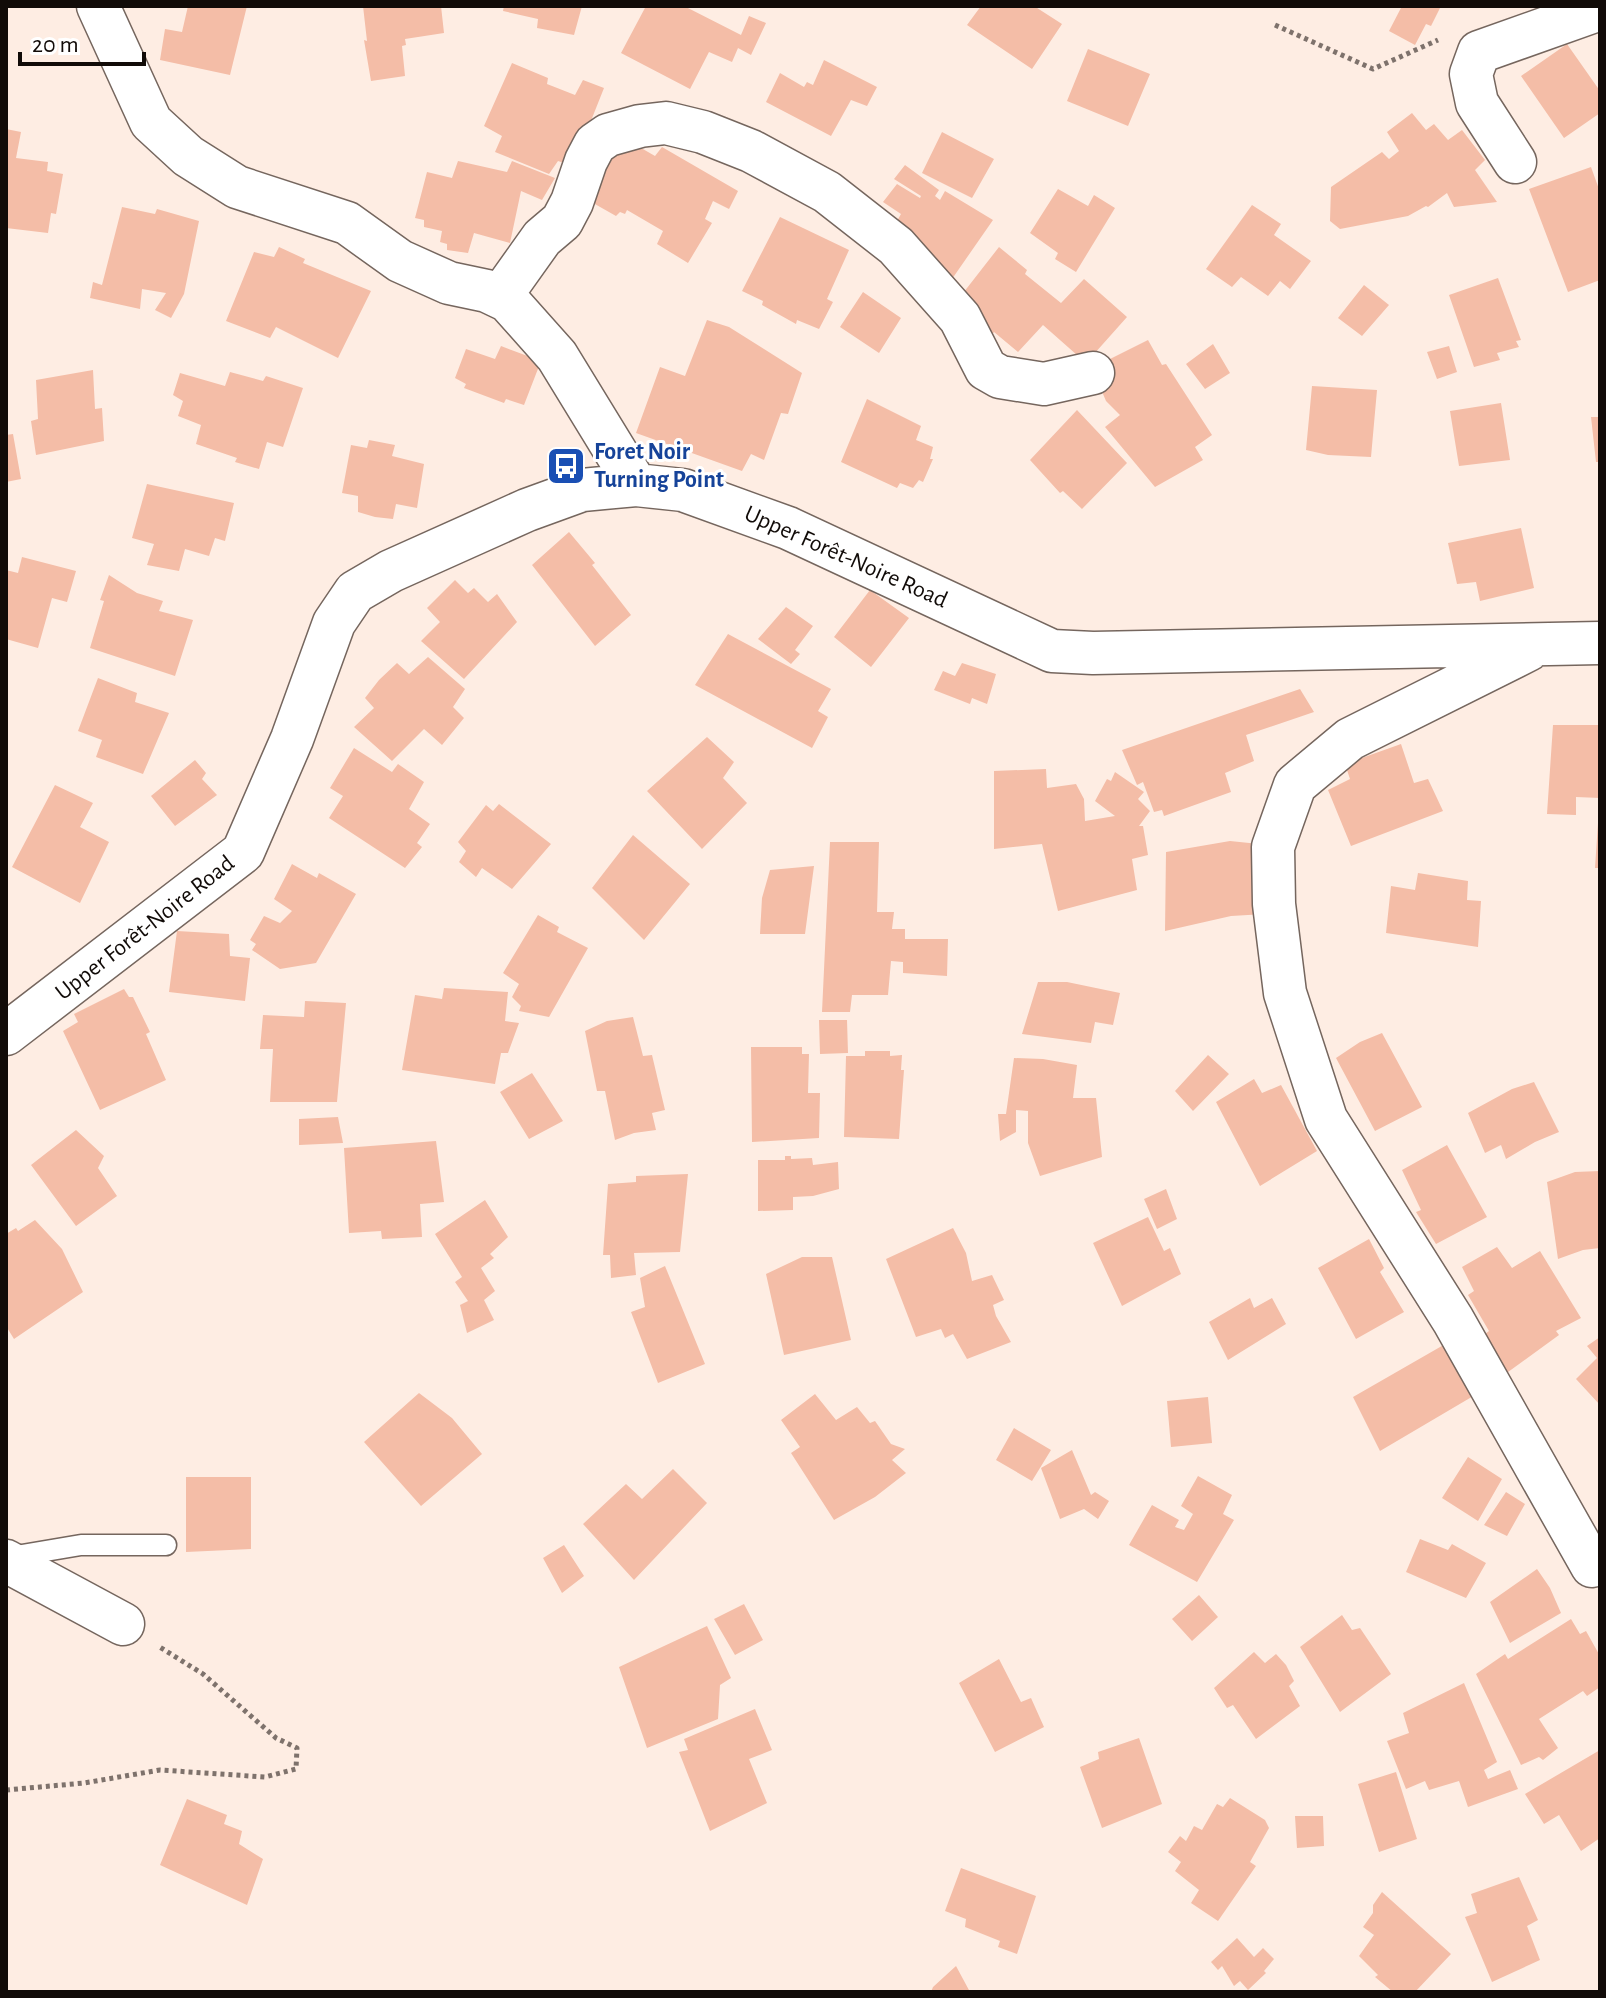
<svg xmlns="http://www.w3.org/2000/svg" width="1606" height="1998" font-family="'Alegreya Sans',sans-serif">
<style>
.building{fill:#f4bda7}
.lines{fill:none;stroke-linecap:round;stroke-linejoin:round}
.service-casing{stroke:#75665e;stroke-width:23}
.minor-casing{stroke:#75665e;stroke-width:45}
.path{stroke:#7e726c;stroke-width:5;stroke-dasharray:4 4;stroke-linecap:butt}
.service{stroke:#fff;stroke-width:20}
.minor{stroke:#fff;stroke-width:42}
.labels{text-anchor:middle;dominant-baseline:central;stroke-width:6;stroke-linejoin:round;paint-order:stroke}
.transit-label{font-size:24px;font-weight:bold;fill:#164399;stroke:#fff;text-anchor:start}
.street-label{font-size:24px;fill:#110b08;stroke:#fff}
</style>
<rect width="100%" height="100%" fill="#feede3"/>
<!-- building -->
<path class="building" d="M188 6H247L230 75 160 60 165 29 182 32Z
M363 6H441L444 33 405 39 406 45 402 46 405 76 371 81 364 40 367 41Z
M504 6H582L574 35 537 28 538 19 503 11Z
M646 6H684L741 35 749 16 766 23 751 55 738 48 732 62 709 52 690 89 621 53Z
M981 6H1034L1062 24 1032 69 967 25Z
M1402 6H1441L1431 26 1426 24 1415 45 1389 31Z
M1567 44 1600 91V113L1564 138 1521 76Z
M1088 49 1150 74 1128 126 1067 101Z
M824 60 877 87 867 106 851 100 831 136 766 102 780 73 804 87 807 82 813 85Z
M512 63 548 78 547 84 575 95 583 80 604 88 573 166 558 161 549 174 495 152 502 136 484 126Z
M1412 113 1426 130 1434 124 1448 140 1462 130 1485 160 1475 170 1497 202 1454 207 1447 193 1428 207 1426 206 1408 216 1340 229 1330 221 1331 187 1382 152 1389 159 1399 151 1387 132Z
M6 129 21 132 16 158 48 162 47 171 63 174 56 214 51 213 48 233 6 228Z
M942 132 994 159 972 198 922 173Z
M622 137 655 156 662 147 738 191 729 209 713 201 705 219 712 223 688 263 657 244 663 231 627 210 625 214 620 212 616 216 586 199Z
M458 161 507 172 512 161 555 178 542 200 521 191 510 243 474 233 468 253 447 250V244L440 242 442 231 424 227V220L415 218 427 172 452 178Z
M905 165 939 190 935 196 940 200 945 191 993 220 952 279 889 235 901 214 883 202 897 184 920 198 921 196 894 179Z
M1591 167 1600 192V280L1568 292 1529 189Z
M1058 189 1088 206 1094 195 1115 208 1076 272 1055 259 1058 253 1030 233Z
M1252 205 1281 224 1274 235 1311 261 1290 289 1280 281 1268 296 1241 277 1232 287 1206 269Z
M122 207 155 214 157 209 199 221 184 294 171 318 155 310 166 293 142 289 140 309 90 298 93 282 102 285Z
M780 217 849 250 827 299 833 302 819 329 797 320 796 324 762 305 763 301 742 291Z
M279 247 305 259 303 263 371 291 338 358 276 327 270 338 226 321 254 252 274 257Z
M999 247 1027 270 1025 274 1061 303 1084 279 1127 317 1086 363 1043 325 1018 352 994 332 989 339 953 306Z
M1498 278 1521 340 1516 341 1519 347 1497 353 1500 360 1474 367 1449 295Z
M1364 285 1389 305 1362 336 1338 318Z
M863 292 901 318 879 353 840 327Z
M707 320 729 327 802 373 788 414 781 413 764 460 751 454 742 471 636 433 660 367 685 376Z
M1148 340 1162 365 1166 364 1212 435 1195 447 1203 460 1155 487 1105 427 1120 415 1106 401 1092 368Z
M1213 344 1230 373 1205 389 1186 364Z
M501 346 541 361 524 405 506 399 504 403 464 388 466 384 455 378 466 349 495 359Z
M1449 346 1457 372 1437 379 1427 352Z
M93 370 95 409 102 408 104 441 36 455 31 421 38 419 36 380Z
M230 372 263 381 266 376 303 388 283 447 267 442 259 469 235 462 237 458 196 444 201 425 178 416 183 401 173 395 180 373 225 386Z
M1312 386 1377 390 1371 457 1328 455 1306 450Z
M867 399 921 426 916 440 933 447 930 459H933L923 482 919 480 913 488 900 483 897 488 841 462Z
M1501 403 1510 460 1459 466 1450 411Z
M1077 410 1127 463 1082 509 1063 491 1060 493 1030 460Z
M1591 417H1600V462H1596Z
M13 434 21 479 6 482V435Z
M369 440 395 445 392 456 424 464 417 508 396 504 393 519 375 517 358 512V496L342 493 351 445 367 448Z
M147 484 234 503 225 541 215 538 209 556 185 549 179 571 147 565 154 544 132 538Z
M1521 528 1534 588 1480 601 1476 582 1457 584 1448 543Z
M569 532 595 563 592 565 631 615 595 646 532 565Z
M22 557 76 571 67 602 52 598 38 648 6 639V570L18 573Z
M109 575 137 593 163 601 159 611 193 620 175 676 90 648 104 601 100 600Z
M455 580 468 593 474 588 488 602 497 594 517 622 464 679 421 641 440 622 427 608Z
M870 590 909 618 871 667 834 637Z
M786 607 813 626 795 650 800 654 791 664 758 639Z
M728 634 831 689 818 711 828 717 812 748 695 685Z
M428 657 465 689 453 707 464 718 442 745 424 729 392 761 354 727 374 708 365 698 379 680 397 663 409 674Z
M962 663 996 674 987 704 972 698 970 704 934 690 943 671 955 676Z
M98 678 137 693 135 702 169 713 143 774 96 757 102 740 78 731Z
M1300 689 1314 712 1246 735 1254 761 1225 773 1231 792 1164 816 1162 810 1154 812 1143 782 1137 785 1122 750Z
M1553 725H1600V798L1576 797V815L1547 814Z
M707 737 734 762 723 778 747 803 702 849 647 791Z
M1401 744 1414 783 1428 779 1443 811 1351 846 1328 790 1350 779 1345 764Z
M354 748 392 772 398 764 424 782 409 809 430 824 417 843 422 847 405 868 329 818 343 796 330 788Z
M195 760 206 773 202 779 217 795 175 826 151 796Z
M1046 769 1047 788 1076 784 1084 799 1085 821 1115 816 1095 801 1107 779 1111 781 1115 772 1144 792 1138 799 1150 811 1139 826H1143L1148 855 1132 859 1137 890 1058 911 1042 844 994 849V771Z
M55 785 93 803 80 827 109 842 80 903 12 867Z
M499 804 551 844 512 889 482 868 476 877 459 862 466 851 458 842 486 805 493 811Z
M1598 823H1600V868H1595Z
M633 835 690 884 644 940 592 888Z
M1230 841 1259 844 1265 914 1231 916 1165 931 1166 852Z
M830 842H879L877 912H894L892 929H905V939H948L947 976 903 973V962L891 961 888 995H852L850 1012H822Z
M292 864 317 878 319 873 356 894 316 963 280 969 252 950 256 944 250 940 264 916 280 923 292 911 274 899Z
M814 866 805 934H760L762 898 770 870Z
M1418 873 1468 881 1467 900 1481 901 1478 947 1386 933 1391 886 1415 890Z
M538 915 559 927 557 932 588 948 549 1017 519 1011 521 1006 512 997 519 984 503 973Z
M177 931 229 934 230 956 250 958 245 1001 169 992Z
M1038 982H1067L1120 993 1113 1025 1095 1022 1091 1043 1022 1034Z
M444 988 508 992 505 1021 519 1023 508 1053H501L495 1084 402 1070 415 995 442 999Z
M124 989 129 997H133L150 1032 146 1034 166 1080 100 1110 63 1031 78 1022 74 1014Z
M305 1001 346 1003 337 1102H270L273 1049H260L263 1015 304 1017Z
M633 1017 643 1056 652 1055 665 1110 652 1113 656 1130 634 1133 615 1140 605 1091H597L585 1031 607 1021Z
M819 1020H847L848 1053 820 1054Z
M1382 1033 1422 1107 1375 1131 1336 1058 1360 1042Z
M751 1047H802V1054H809L808 1093H820L819 1138 752 1142Z
M865 1051H890V1056L902 1055 901 1070H904L899 1139 844 1137 846 1056H865Z
M1208 1055 1229 1074 1193 1111 1175 1091Z
M1014 1058 1043 1059 1077 1065 1073 1098H1096L1102 1157 1040 1176 1028 1143V1111L1016 1110V1132L1000 1141 998 1114H1006Z
M532 1073 563 1121 529 1139 500 1092Z
M1254 1079 1262 1093 1281 1085 1317 1151 1260 1186 1216 1102Z
M1534 1082 1559 1132 1535 1142 1506 1159 1501 1145 1485 1153 1468 1113 1512 1089Z
M338 1117 343 1143 299 1145V1119Z
M76 1130 104 1156 98 1168 117 1196 76 1226 31 1165Z
M436 1141 444 1202 420 1204 422 1237 382 1239 381 1231 349 1233 344 1148Z
M1447 1145 1487 1217 1436 1244 1416 1212 1421 1210 1402 1170Z
M785 1156H791V1159L812 1158 813 1165 838 1162 839 1189 813 1196 793 1197V1210L758 1211V1160H785Z
M1600 1171V1248L1583 1250 1558 1259 1547 1182 1575 1172Z
M688 1174 680 1252 634 1253 636 1275 611 1278 610 1255H603L608 1184 636 1182V1176Z
M1166 1189 1177 1219 1157 1229 1144 1199Z
M485 1200 508 1237 490 1254 494 1258 481 1268 495 1291 484 1300 494 1320 467 1333 460 1305 468 1301 455 1282 462 1277 435 1234Z
M1148 1217 1164 1251 1170 1248 1181 1274 1122 1306 1093 1243Z
M35 1220 62 1249 83 1292 14 1339 6 1326V1234L16 1228 18 1231Z
M953 1228 966 1253 972 1281 992 1275 1004 1300 993 1305 996 1316 1011 1342 967 1359 953 1334 945 1338 941 1329 916 1337 886 1259Z
M1369 1239 1384 1268 1380 1272 1404 1312 1356 1339 1318 1268Z
M1497 1247 1512 1268 1540 1251 1581 1318 1556 1331 1559 1335 1497 1380 1477 1340 1489 1331 1468 1295 1474 1291 1462 1267Z
M802 1257H832L851 1340 784 1355 766 1274Z
M665 1266 705 1364 658 1383 631 1312 645 1307 640 1278Z
M1250 1298 1254 1308 1272 1298 1286 1324 1228 1360 1209 1322Z
M1600 1337V1405L1576 1379 1597 1358 1587 1346Z
M1447 1343 1475 1395 1380 1451 1353 1397Z
M419 1393 452 1418 482 1454 421 1506 364 1442Z
M815 1394 836 1420 857 1407 870 1423 875 1421 891 1444 905 1449 892 1460 906 1473 875 1497 834 1520 791 1453 800 1447 781 1420Z
M1208 1397 1212 1443 1171 1447 1167 1401Z
M1014 1428 1051 1450 1032 1481 996 1460Z
M1072 1450 1091 1495 1095 1492 1109 1501 1098 1519 1084 1509 1060 1519 1041 1468Z
M1468 1457 1502 1479 1478 1521 1442 1498Z
M673 1469 707 1503 634 1580 583 1524 626 1484 642 1499Z
M1198 1476 1232 1495 1223 1514 1234 1520 1197 1582 1129 1545 1152 1505 1179 1520 1175 1527 1184 1530 1193 1514 1181 1506Z
M186 1477H251V1549L186 1552Z
M1506 1492 1525 1504 1507 1536 1484 1525Z
M1420 1539 1448 1550 1452 1544 1486 1563 1466 1598 1406 1572Z
M564 1545 584 1576 562 1593 543 1558Z
M1537 1569 1550 1588 1561 1613 1510 1643 1490 1602Z
M1199 1595 1218 1617 1192 1641 1172 1619Z
M744 1604 763 1640 735 1655 714 1619Z
M1342 1615 1352 1630 1360 1628 1391 1674 1340 1712 1300 1647Z
M1571 1619 1580 1634 1586 1631 1600 1656V1687L1587 1696 1583 1691 1539 1719 1558 1748 1543 1760 1539 1757 1521 1765 1476 1674 1505 1654 1508 1659Z
M707 1626 731 1678 720 1685 718 1719 647 1748 619 1667Z
M1254 1652 1265 1663 1276 1654 1286 1665 1294 1681 1289 1686 1300 1706 1256 1739 1233 1705 1227 1708 1214 1688Z
M999 1659 1021 1702 1031 1698 1044 1727 995 1752 959 1683Z
M1464 1683 1497 1762 1484 1770 1488 1779 1510 1770 1518 1789 1468 1807 1459 1781 1429 1790 1425 1781 1406 1789 1387 1741 1409 1733 1403 1713Z
M755 1709 772 1750 749 1759 767 1803 710 1831 679 1752 688 1750 684 1739Z
M1139 1738 1162 1804 1102 1828 1080 1767 1099 1759 1098 1752Z
M1600 1750V1838L1581 1851 1559 1815 1544 1824 1525 1794Z
M1396 1772 1417 1839 1379 1852 1358 1784Z
M1230 1798 1265 1820 1269 1828 1250 1862 1256 1866 1218 1921 1191 1903 1199 1890 1175 1871 1181 1862 1168 1852 1180 1836 1186 1841 1194 1826 1202 1830 1217 1804 1223 1807Z
M187 1799 227 1815 224 1824 242 1831 239 1844 263 1859 247 1905 160 1865Z
M1295 1816H1323L1324 1846 1297 1848Z
M961 1868 1036 1896 1017 1954 998 1947 1000 1941 965 1927 966 1919 945 1911Z
M1519 1877 1538 1920 1527 1926 1540 1960 1492 1982 1465 1917 1477 1913 1471 1894Z
M1382 1892 1451 1954 1415 1992H1393L1375 1977 1378 1975 1359 1956 1374 1935 1363 1927 1373 1913V1905Z
M1237 1938 1254 1957 1263 1948 1274 1959 1264 1971 1266 1973 1248 1990 1240 1981 1234 1986 1222 1966 1218 1970 1211 1962Z
M956 1966 970 1992H931L933 1987Z"/>
<g class="lines">
<defs>
<path id="service" d="M10 1557 81 1545H166"/>
<path id="minor" d="M98 6 151 122 188 156 237 187 347 223 400 261 449 283 487 291 508 301 557 356 636 485
M1515 162 1477 103 1471 74 1479 52 1600 9
M500 297 542 238 562 221 572 202 586 161 595 144 608 135 640 126 666 123 703 132 751 151 827 192 896 246 960 318 986 369 1000 377 1044 384 1093 373
M1528 650 1350 739 1295 785 1273 847 1274 904 1285 993 1326 1119 1453 1320 1592 1566
M6 1034 243 852 292 739 334 623 355 592 391 571 527 510 582 490 636 485 683 490 788 528 1052 651 1093 653 1600 643
M6 1561 123 1624"/>
</defs>
<!-- service casing -->
<use href="#service" class="service-casing"/>
<!-- minor casing -->
<use href="#minor" class="minor-casing"/>
<!-- path -->
<path class="path" d="M1275 25 1373 69 1438 40
M6 1790 84 1783 160 1770 265 1777 296 1769 297 1748 276 1738 203 1674 158 1646"/>
<!-- service -->
<use href="#service" class="service"/>
<!-- minor -->
<use href="#minor" class="minor"/>
</g>
<!-- icons -->
<defs>
<symbol id="bus-square" viewBox="-11 -11 22 22"><rect x="-9" y="-9" width="18" height="18" rx="4" fill="#1a4fb4" stroke="#fff"/><path d="M-5-6H5V4H4V6H2V4H-2V6H-4V4H-5ZM-3.5-4V0h7V-4ZM-3.5 1.2v1.5H-2V1.2ZM2 1.2v1.5H3.5V1.2Z" fill="#fff"/></symbol>
</defs>
<g fill-rule="evenodd">
<use href="#bus-square" x="544" y="444" width="44" height="44"/>
</g>
<g class="labels">
<!-- transit labels -->
<g class="transit-label">
<text x="594" y="452">Foret Noir<tspan x="594" dy="28">Turning Point</tspan></text>
</g>
<!-- street labels -->
<g class="street-label">
<text transform="translate(846 557) rotate(24)">Upper Forêt-Noire Road</text>
<text transform="translate(145 928) rotate(-38)">Upper Forêt-Noire Road</text>
</g>
</g>
<!-- border -->
<rect width="1606" height="1998" fill="none" stroke="#110b08" stroke-width="16"/>
<!-- scale -->
<path d="M20 52v12h124v-12" fill="none" stroke="#110b08" stroke-width="4"/>
<text x="32" y="52" font-size="24" fill="#110b08" stroke="#ffffff" stroke-width="6" paint-order="stroke">20 m</text>
</svg>
